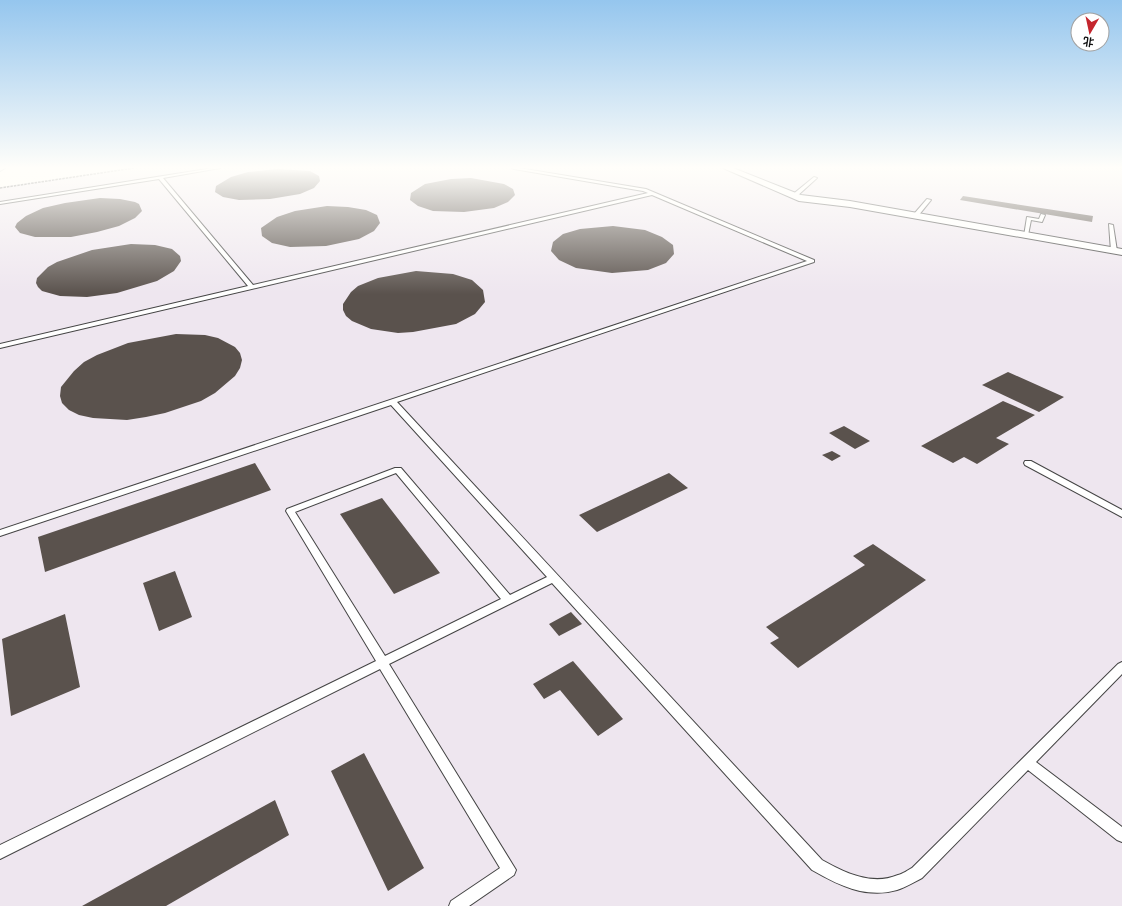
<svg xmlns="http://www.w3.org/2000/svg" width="1122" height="906" font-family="Bitter,'Noto Sans SC',serif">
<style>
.industrial{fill:#eee6ef}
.building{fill:#5a524d}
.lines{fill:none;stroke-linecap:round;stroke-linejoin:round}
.lane-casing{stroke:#444;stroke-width:2}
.street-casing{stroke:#444;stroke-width:2}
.path{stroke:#333;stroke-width:1.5;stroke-dasharray:2.5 1;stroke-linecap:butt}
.lane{fill:#fff;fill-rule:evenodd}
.street{fill:#fff;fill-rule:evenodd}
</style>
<rect width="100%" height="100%" fill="#fffdf5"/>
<!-- industrial -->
<path class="industrial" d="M137 168H1122V906H0V187Z"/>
<!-- building -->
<path class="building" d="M277 169 310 171 319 176 320 181 314 188 300 194 270 199 239 200 223 197 215 192 216 186 231 177 248 172Z
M471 178 504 184 513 189 515 195 508 202 494 208 464 212 433 211 418 206 410 200 411 193 425 184 451 179Z
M963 196 1093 216 1092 222 960 200Z
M100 198 120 199 135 202 139 204 142 211 135 218 119 226 97 232 71 237H35L20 233 15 227 17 223 26 216 43 208 65 203Z
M327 206 348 207 366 210 377 215 380 223 374 231 359 239 326 246 290 247 272 243 262 236 261 228 277 217 295 211Z
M613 226 645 230 662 237 673 245 674 254 666 263 648 270 612 273 576 268 559 260 551 251 553 242 563 234 580 229Z
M131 244 155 245 172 249 180 256 181 261 174 271 157 281 117 293 87 297 60 296 42 291 38 287 36 283 37 278 48 267 57 262 92 250Z
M416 271 453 274 472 280 483 290 485 302 475 314 456 324 413 332 398 333 371 329 352 321 346 316 343 310V304L351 292 358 286 378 278Z
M176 334 205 335 218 338 235 347 240 353 242 360 240 368 235 376 215 393 201 401 165 413 146 417 127 420 93 418 79 415 69 410 62 403 60 396 61 387 74 371 84 362 97 355 128 343Z
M1008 372 1064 397 1039 412 982 385Z
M1003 401 1035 415 996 438 1009 444 977 464 964 457 953 463 921 446Z
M844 426 870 441 855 449 829 433Z
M832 451 841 456 832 461 822 455Z
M255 463 271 490 45 572 38 537Z
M669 473 688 488 597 532 579 515Z
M382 498 440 573 394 594 340 514Z
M873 544 926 580 798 668 770 643 779 638 766 627 865 565 853 556Z
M175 571 192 617 159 631 143 583Z
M571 612 582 624 559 636 549 624Z
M65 614 80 687 11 716 2 639Z
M573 661 623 719 598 736 560 690 544 699 533 684Z
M364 753 424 868 388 891 331 771Z
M275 800 289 835 166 906H82Z"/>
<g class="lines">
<defs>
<path id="lane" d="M213 168H220L163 178 253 285 648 193 643 191 514 169 512 168H519L646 189 814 260V262L397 402 822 860C845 873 872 886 898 875 903 874 908 870 912 868L1118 664 1122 662V674L1036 762 1122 827V842L1117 840 1028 770 922 878C914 882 906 887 897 890 866 899 838 885 812 870L552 583 389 664 516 870 514 875 469 906H449L451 901 500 868 380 669 0 859V845L376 661 286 511 287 509 395 468H401L510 595 547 577 391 405 0 536V530L807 261 652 195 0 348V344L248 286 159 179 0 204V202ZM396 473 501 599 385 656 295 512Z
M814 177 817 178 796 197H792V195Z
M927 199 931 200 918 216H914V214Z
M1041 214 1045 215 1042 222 1031 220 1028 235 1024 236 1027 217 1039 219Z
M1109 224 1113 225 1117 251 1114 253 1111 251Z
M1025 461H1031L1122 510V517L1025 465 1024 463Z"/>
<path id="street" d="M0 168H5L0 171Z
M723 168H733L801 195 850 201 1122 249V255L850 207 799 201Z"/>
</defs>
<!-- lane casing -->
<use href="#lane" class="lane-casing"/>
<!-- street casing -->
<use href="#street" class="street-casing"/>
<!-- path -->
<path class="path" d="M0 188 134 168"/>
<!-- lane -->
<use href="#lane" class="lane"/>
<!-- street -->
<use href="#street" class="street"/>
</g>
<!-- sky -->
<linearGradient id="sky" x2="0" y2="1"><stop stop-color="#95c6ee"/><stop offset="0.57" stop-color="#fffefa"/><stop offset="1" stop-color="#fffefa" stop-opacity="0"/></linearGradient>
<rect width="1122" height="294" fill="url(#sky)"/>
<!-- north arrow -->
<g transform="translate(1090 32) rotate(189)"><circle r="19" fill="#ffffff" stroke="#a0a0a0"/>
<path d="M0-3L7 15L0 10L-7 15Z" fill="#c4262e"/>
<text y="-6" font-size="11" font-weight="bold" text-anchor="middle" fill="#111111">北</text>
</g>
</svg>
